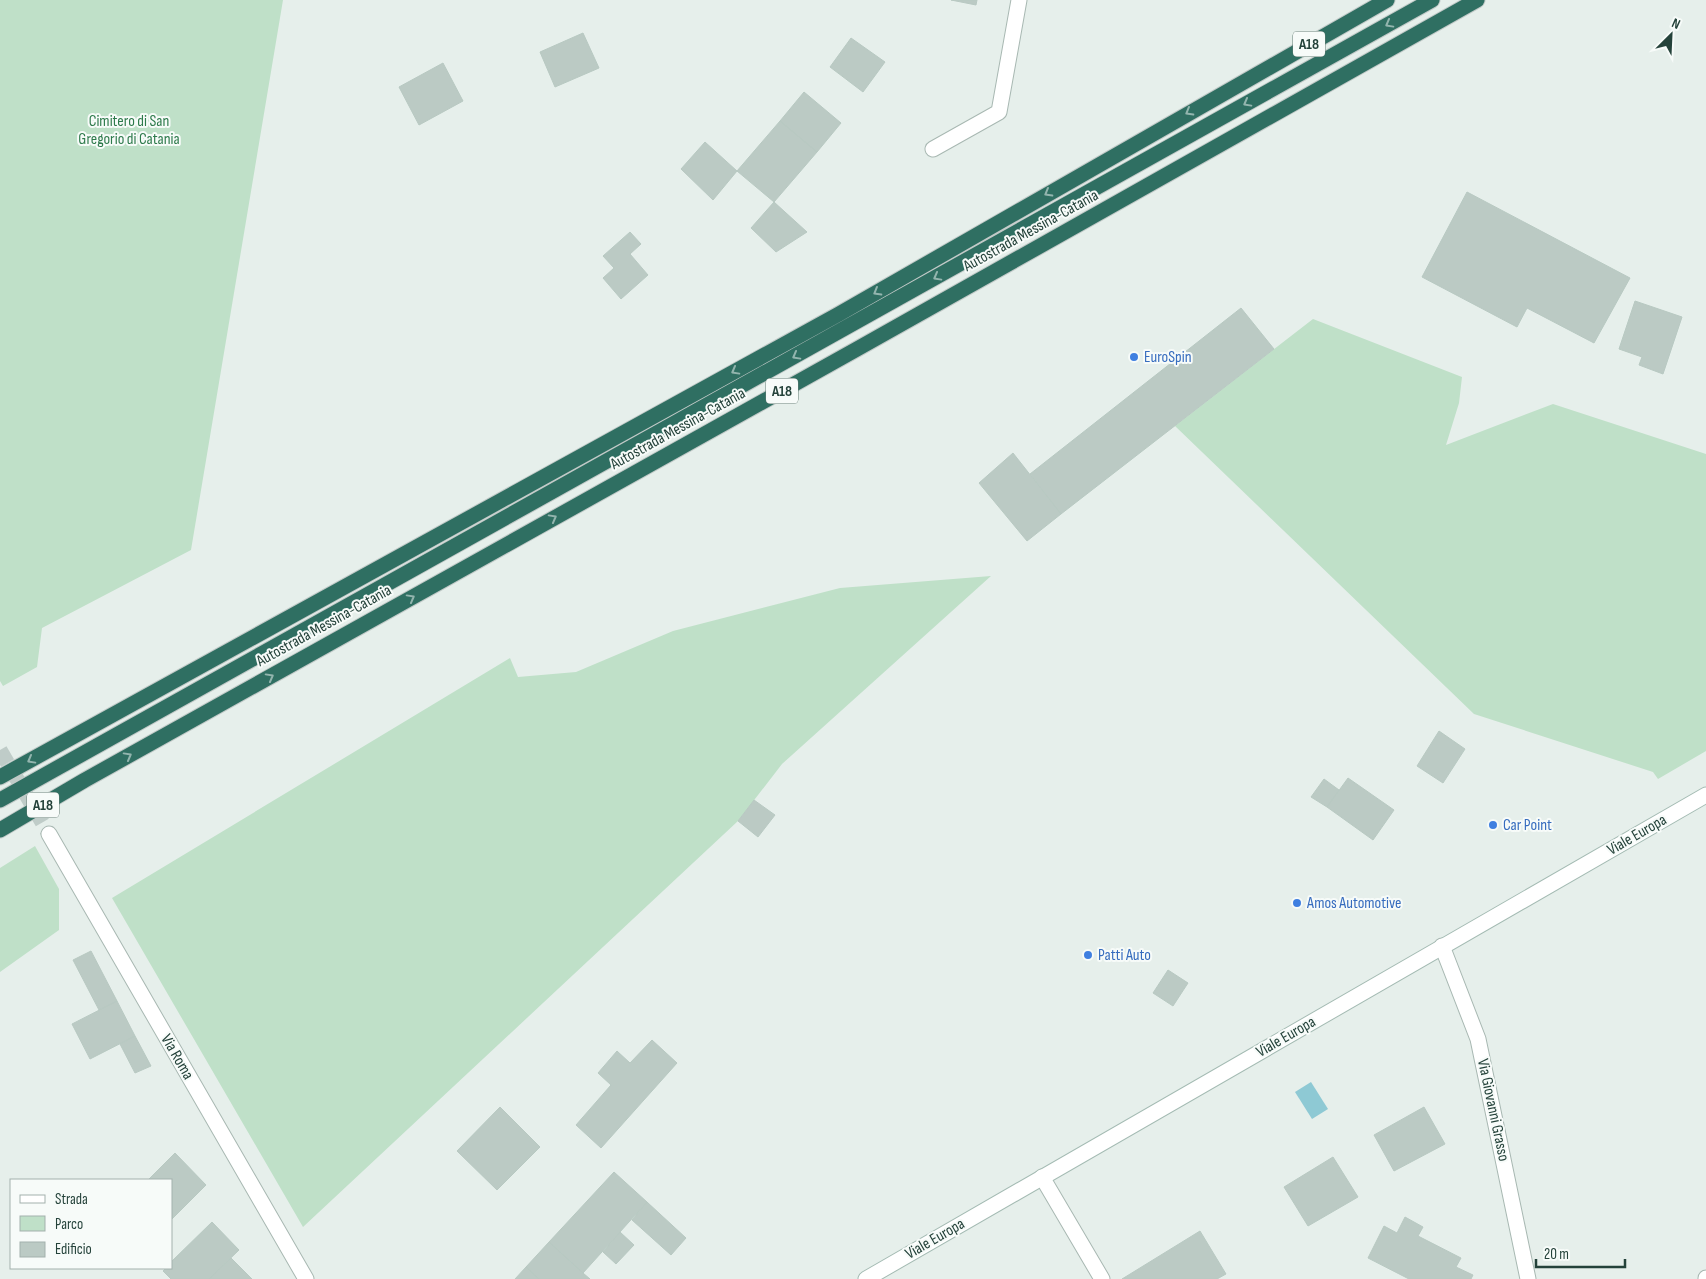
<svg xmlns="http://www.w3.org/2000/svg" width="1706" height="1279" font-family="'Sofia Sans Condensed',sans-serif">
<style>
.green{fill:#bfe0c8}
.water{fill:#8ec9d4}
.building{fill:#bbcac4;stroke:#b8c9c2}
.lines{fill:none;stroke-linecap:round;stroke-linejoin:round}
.tertiary-tunnel{stroke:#bfccc8;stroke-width:15;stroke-dasharray:15 8;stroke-linecap:butt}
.minor-casing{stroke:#a8b8b2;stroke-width:17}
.tertiary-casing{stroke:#a8b8b2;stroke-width:17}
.secondary-casing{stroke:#a4bbb3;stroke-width:17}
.motorway-casing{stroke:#c2cac8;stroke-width:17}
.minor{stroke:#fff;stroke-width:15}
.tertiary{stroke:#fff;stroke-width:15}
.secondary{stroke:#fff;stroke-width:15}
.motorway{stroke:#2f6f62;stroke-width:15}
.oneway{stroke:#93b5ae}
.shop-dot{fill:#3f7fe0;stroke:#f7fbf9;stroke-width:2}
.labels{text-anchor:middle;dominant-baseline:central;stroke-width:4;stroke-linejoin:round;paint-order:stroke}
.shield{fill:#f7fbf9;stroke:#637a73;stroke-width:1}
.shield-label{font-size:15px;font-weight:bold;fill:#24423a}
.park-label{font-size:16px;fill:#2d7a4b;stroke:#f7fbf9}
.street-label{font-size:16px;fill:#24423a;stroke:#f7fbf9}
.shop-label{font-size:16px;fill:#366cbe;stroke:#f7fbf9;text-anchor:start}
</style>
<rect width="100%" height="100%" fill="#e6efeb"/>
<!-- green -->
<path class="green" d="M0 0H283L191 550 42 628 37 667 3 686 0 681Z
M1313 319 1462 377 1459 403 1446 445 1553 404 1706 454V751L1658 779 1653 772 1474 714 1175 426Z
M991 576 782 764 738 821 303 1227 112 898 510 658 518 677 576 672 673 631 840 588Z
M35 846 59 889V930L0 972V868Z"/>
<!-- water -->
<path class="water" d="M1311 1082 1328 1109 1312 1119 1295 1092Z"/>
<!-- building -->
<path class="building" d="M951 0H977L976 5Z
M583 33 599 68 555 87 540 52Z
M851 38 885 62 863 92 830 67Z
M443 63 463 101 419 125 399 87Z
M804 92 841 123 817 152 780 121Z
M780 121 817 152 774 202 737 171Z
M705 142 737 171 713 200 681 169Z
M1467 192 1630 278 1594 343 1527 308 1517 327 1422 277Z
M774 202 807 232 776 252 751 228Z
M630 232 641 244 630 254 648 275 621 299 603 278 614 268 603 256Z
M1635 301 1682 317 1663 374 1639 365 1642 357 1619 349Z
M1241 308 1274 349 1061 514 1030 474Z
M1013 453 1061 514 1027 541 979 483Z
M1439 731 1465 749 1443 783 1417 766Z
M1348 778 1394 810 1373 840 1327 807Z
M1324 779 1339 790 1327 807 1311 797Z
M754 800 775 815 758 837 738 821Z
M91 951 117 1001 99 1010 73 960Z
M1168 970 1188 983 1173 1006 1153 993Z
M117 1001 135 1036 90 1059 72 1024Z
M135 1036 151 1066 135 1073 120 1044Z
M652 1040 677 1063 601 1148 576 1125 611 1085 598 1073 617 1051 630 1063Z
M500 1107 540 1147 497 1190 457 1151Z
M1424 1107 1445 1144 1394 1171 1374 1135Z
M175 1153 206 1185 171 1220V1180H148Z
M1333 1157 1358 1197 1308 1226 1284 1187Z
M614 1172 647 1202 583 1273 549 1242Z
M647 1202 686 1238 671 1255 632 1220Z
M1405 1217 1423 1227 1418 1236 1461 1258 1456 1267 1473 1275 1471 1279H1409L1368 1258 1384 1226 1397 1233Z
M212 1222 239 1250 209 1279H171L163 1271 166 1268H171V1262Z
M1200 1231 1226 1274 1217 1279H1122Z
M620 1232 634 1245 616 1264 603 1252Z
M549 1242 583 1273 590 1279H539L526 1267Z
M231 1258 252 1279H209Z
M526 1267 539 1279H515Z"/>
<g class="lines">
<!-- tertiary-tunnel -->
<path class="tertiary-tunnel" d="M0 750 49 834"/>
<defs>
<path id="minor" d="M933 149 999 112 1019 0
M1442 946 1478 1039 1528 1279
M1042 1177 1102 1279
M1706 1279V1278"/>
<path id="tertiary" d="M49 834 306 1279"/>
<path id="secondary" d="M866 1279 1706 795"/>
<path id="motorway" d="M0 777 839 314 1387 0
M0 800 1432 0
M0 830 85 780 857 349 1477 0"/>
</defs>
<!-- minor casing -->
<use href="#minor" class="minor-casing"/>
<!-- tertiary casing -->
<use href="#tertiary" class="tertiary-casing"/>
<!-- secondary casing -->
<use href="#secondary" class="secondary-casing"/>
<!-- motorway casing -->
<use href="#motorway" class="motorway-casing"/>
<!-- minor -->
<use href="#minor" class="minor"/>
<!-- tertiary -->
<use href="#tertiary" class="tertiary"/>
<!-- secondary -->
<use href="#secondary" class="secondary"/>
<!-- motorway -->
<use href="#motorway" class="motorway"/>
</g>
<!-- one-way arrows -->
<defs><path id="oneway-chevron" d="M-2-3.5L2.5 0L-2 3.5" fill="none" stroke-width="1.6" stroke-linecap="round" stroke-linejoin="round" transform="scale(1.25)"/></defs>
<g class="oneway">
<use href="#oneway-chevron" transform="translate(1389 24) rotate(151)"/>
<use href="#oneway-chevron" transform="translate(1247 103) rotate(151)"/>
<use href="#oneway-chevron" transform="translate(1189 112) rotate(150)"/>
<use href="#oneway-chevron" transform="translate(1048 193) rotate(150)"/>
<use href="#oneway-chevron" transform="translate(937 277) rotate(151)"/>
<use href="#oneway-chevron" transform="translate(877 292) rotate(150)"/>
<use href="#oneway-chevron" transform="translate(796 356) rotate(151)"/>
<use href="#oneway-chevron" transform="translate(735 371) rotate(151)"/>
<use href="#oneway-chevron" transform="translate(553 518) rotate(-29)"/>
<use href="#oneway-chevron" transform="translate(411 598) rotate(-29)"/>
<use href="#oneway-chevron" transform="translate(270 677) rotate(-29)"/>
<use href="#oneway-chevron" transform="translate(128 756) rotate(-29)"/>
<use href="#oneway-chevron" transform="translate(31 760) rotate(151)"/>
</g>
<!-- markers -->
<g class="shop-dot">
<circle cx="1134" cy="357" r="5"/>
<circle cx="1493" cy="825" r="5"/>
<circle cx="1297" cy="903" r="5"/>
<circle cx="1088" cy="955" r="5"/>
</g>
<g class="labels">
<!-- shield labels -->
<g class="shield">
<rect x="1293" y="31.5" width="32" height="25" rx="4"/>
<rect x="766" y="378.5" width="32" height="25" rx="4"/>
<rect x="27" y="792.5" width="32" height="25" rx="4"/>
</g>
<g class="shield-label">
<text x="1309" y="44">A18</text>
<text x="782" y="391">A18</text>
<text x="43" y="805">A18</text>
</g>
<!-- park labels -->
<g class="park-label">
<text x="129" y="121">Cimitero di San<tspan x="129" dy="18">Gregorio di Catania</tspan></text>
</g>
<!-- street labels -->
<g class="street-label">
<text transform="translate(1031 231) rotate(-29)">Autostrada Messina-Catania</text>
<text transform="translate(678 429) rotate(-29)">Autostrada Messina-Catania</text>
<text transform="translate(324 626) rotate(-29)">Autostrada Messina-Catania</text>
<text transform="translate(1637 835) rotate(-30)">Viale Europa</text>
<text transform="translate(1286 1037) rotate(-30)">Viale Europa</text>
<text transform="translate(177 1057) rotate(60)">Via Roma</text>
<text transform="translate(1493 1110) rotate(78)">Via Giovanni Grasso</text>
<text transform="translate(935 1239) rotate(-30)">Viale Europa</text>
</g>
<!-- shop labels -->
<g class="shop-label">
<text x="1144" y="357">EuroSpin</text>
<text x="1503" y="825">Car Point</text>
<text x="1307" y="903">Amos Automotive</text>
<text x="1098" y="955">Patti Auto</text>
</g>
</g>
<!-- legend -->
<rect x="10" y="1179" width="162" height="90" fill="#f7fbf9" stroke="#a3b1ad"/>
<rect x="20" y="1195" width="25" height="8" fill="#ffffff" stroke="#a3b1ad"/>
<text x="55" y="1204" font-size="15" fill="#24423a">Strada</text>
<rect x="20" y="1216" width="25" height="15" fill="#bfe0c8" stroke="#a3b1ad"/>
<text x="55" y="1229" font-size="15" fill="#24423a">Parco</text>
<rect x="20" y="1242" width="25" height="15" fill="#bbcac4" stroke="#a3b1ad"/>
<text x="55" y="1254" font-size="15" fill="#24423a">Edificio</text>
<!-- north arrow -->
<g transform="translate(1671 35) rotate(24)" stroke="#f7fbf9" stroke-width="4" paint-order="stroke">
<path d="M0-4L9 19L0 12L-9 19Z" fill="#24423a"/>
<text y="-8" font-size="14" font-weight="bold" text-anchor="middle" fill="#24423a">N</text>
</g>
<!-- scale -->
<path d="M1536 1259v8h89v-8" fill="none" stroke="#24423a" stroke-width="2.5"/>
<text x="1544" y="1259" font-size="15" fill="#24423a" stroke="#f7fbf9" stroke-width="4" paint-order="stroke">20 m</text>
</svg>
